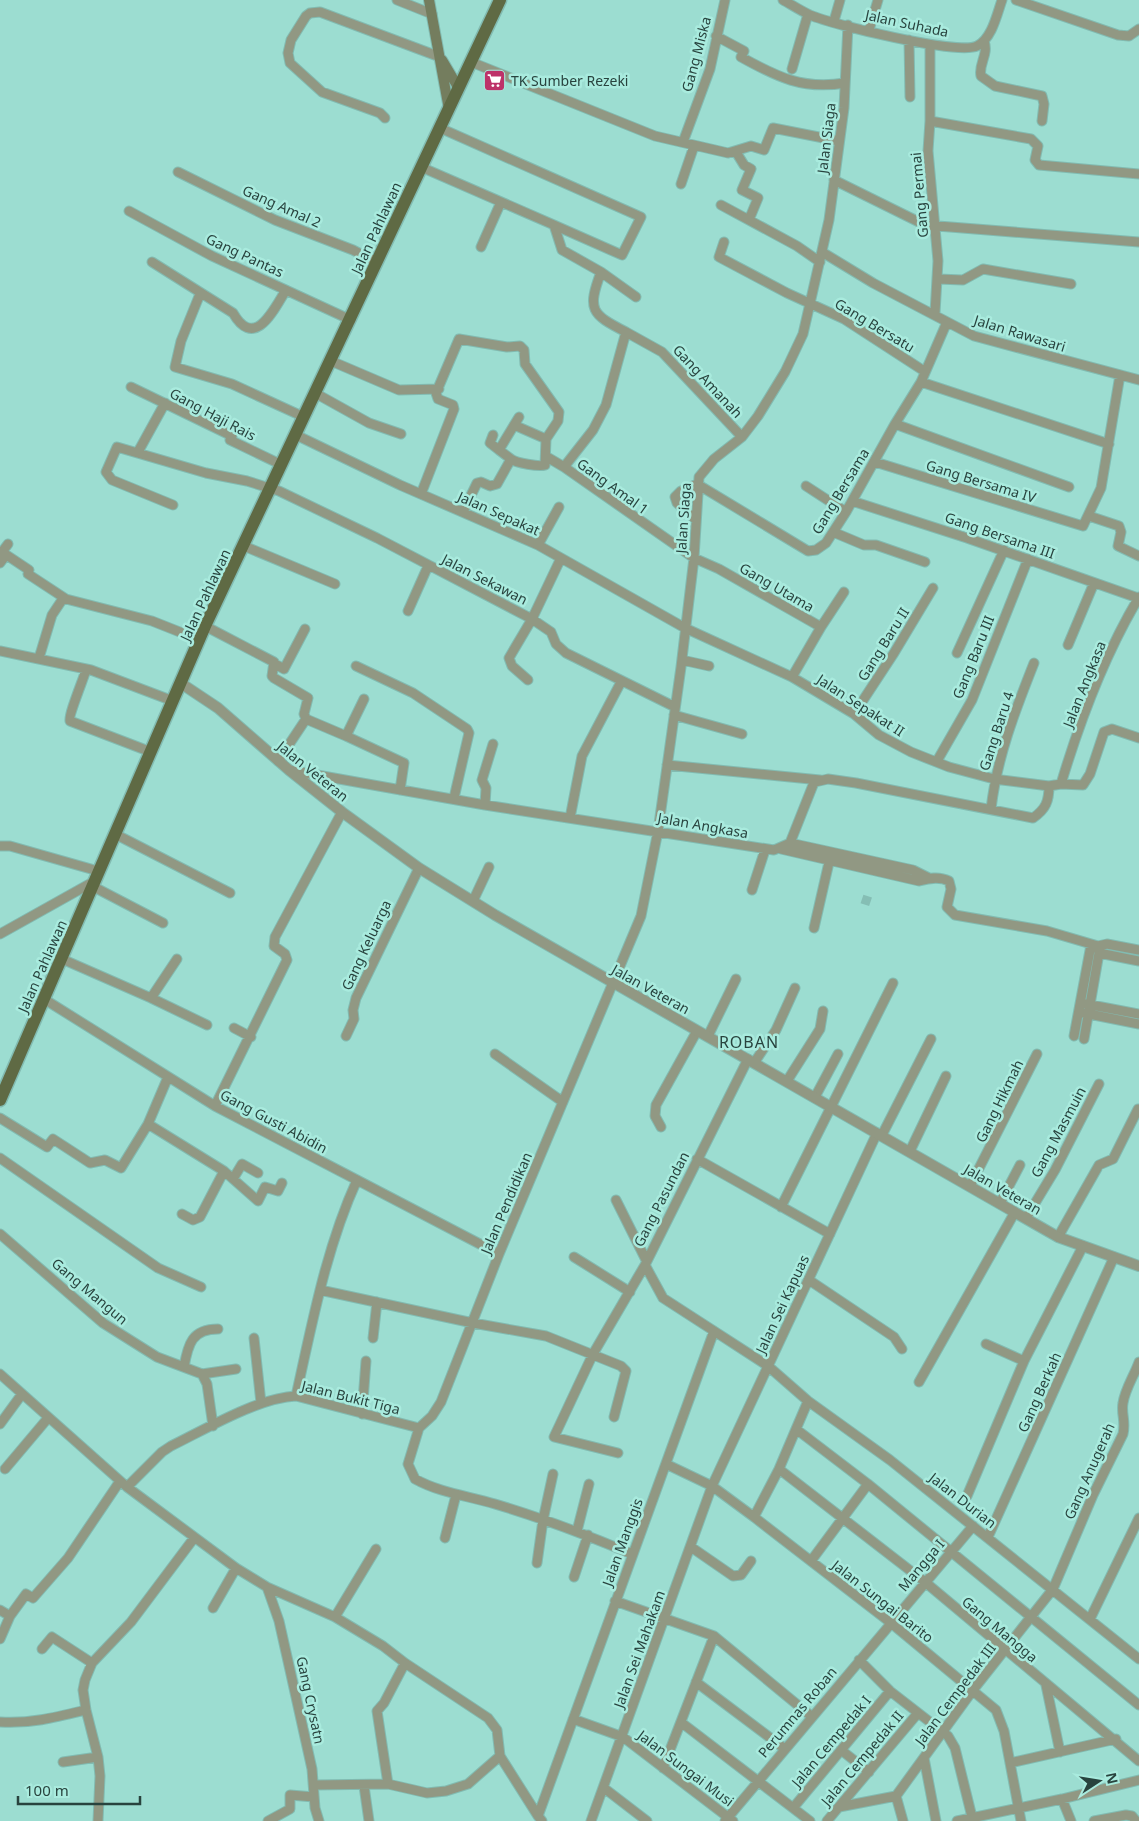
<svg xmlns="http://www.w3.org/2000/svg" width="1139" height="1821" font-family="'Noto Sans',sans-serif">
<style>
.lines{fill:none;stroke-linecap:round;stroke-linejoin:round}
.minor-tunnel{stroke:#85beb4;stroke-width:9;stroke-dasharray:9 4.5;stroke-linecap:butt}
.minor-casing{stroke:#82bbb1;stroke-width:11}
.tertiary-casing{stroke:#82bbb1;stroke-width:12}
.secondary-casing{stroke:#82bbb1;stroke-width:12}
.primary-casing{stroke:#82bbb1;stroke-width:15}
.minor{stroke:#919883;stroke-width:9}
.tertiary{stroke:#919883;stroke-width:10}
.secondary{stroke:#747d5e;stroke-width:10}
.primary{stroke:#5f6a44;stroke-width:12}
.labels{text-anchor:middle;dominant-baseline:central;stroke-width:5;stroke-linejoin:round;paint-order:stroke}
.street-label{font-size:14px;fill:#28433e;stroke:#a9ebde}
.poi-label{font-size:14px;fill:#28433e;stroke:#a9ebde;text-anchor:start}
.quarter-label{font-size:16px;letter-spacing:1px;fill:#28433e;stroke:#a9ebde}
</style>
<rect width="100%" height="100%" fill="#9cddd1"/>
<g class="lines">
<!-- minor-tunnel -->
<path class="minor-tunnel" d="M862 899 871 902"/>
<defs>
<path id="minor" d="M397 0 432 14
M783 0C792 5 801 11 810 15 834 25 957 55 977 46 992 39 997 14 1002 0
M1016 0 1118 35 1129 36 1139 29
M834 21 840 0
M869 30 878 0
M716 36 744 51 741 57C777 77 803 90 845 83
M909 40 910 97
M984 41C989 55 978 64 981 76L995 86 1042 96 1044 104 1042 121
M930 45V121L928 151 938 261 935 313
M471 62 655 136 728 153 751 146 764 150 773 128 839 141
M792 69 808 14
M385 118 380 113 322 92 290 63 288 53 291 40 306 16 310 13 320 12 440 57
M930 121 1031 139 1038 146 1035 160 1039 165 1139 174
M440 128 641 217 622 255 554 225
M683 142 710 69 725 0
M736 152 744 165 751 169 742 190 758 198 751 215
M421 167 554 225 562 250 601 272C587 310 591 314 626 332L606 405 593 430 564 467 694 558 719 569 821 627 792 677
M178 172 275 220 353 250 376 262
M834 180 925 225 1139 242
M681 184 694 146
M721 205 797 246 820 262
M129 211 212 256 351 320
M724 242 719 257 787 293 844 319 924 371
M481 247 501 202
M822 252 873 283 974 336 1139 380
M152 262 233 313C255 351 274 309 286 290
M601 272 636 297
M938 279 963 280 983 269 1071 284
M200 294 181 341 175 367 232 384 304 417
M626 332 662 352 742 437
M331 361 399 390 439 389
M921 382 1109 444
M131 387 232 436 230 440 282 465
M315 393 369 423 401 434
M895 424 1069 487
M296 435 400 485 538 545 685 628 792 677 854 714 879 735 911 752 949 767 994 779 1049 786 1061 784 1083 785 1090 774 1104 732 1112 729 1139 738
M493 435 490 443 499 450
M138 452 165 403
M547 457 564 467
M511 459C516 463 539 467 545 465L546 439
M875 462 1083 526 1101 488 1120 375
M806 486 846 512
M421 494 454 409 453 405 438 399 436 393 459 339 507 347 520 346 524 350 525 364 559 412 558 421 546 439 514 425
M852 501 967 538 1138 598
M173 505 112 480 106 472 117 447 206 473 247 481 279 491 377 538 532 619 551 632 556 644 566 653 675 707
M463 512 477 483 481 482 490 486 497 484 511 459 499 450 519 417
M1089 516 1119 526 1121 532 1118 546 1139 556
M696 520 677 503 675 497 681 491 697 484 808 551 816 550 826 543 846 512 895 424 921 382 947 322
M833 532 864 545H876L925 562
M8 544 2 552 29 570 28 574 66 599
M538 545 559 507
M244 546 335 584
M0 563 6 555
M408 611 428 566
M205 626 274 662 272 676 274 678 308 698 304 714 306 719
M821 627 844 592
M1068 645 1094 583
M0 651 91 670 173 701
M957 653 1004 550
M39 658 52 615 62 600 66 599 152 621 200 640
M682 660 709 666
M275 664 284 669 305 629
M356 666 413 693 467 729 469 733 454 798
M86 670C83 680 68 716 70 721L151 752
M528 680 512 666 509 658 532 619 561 558
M854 714 894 653 933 588
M674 715 742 734
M346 736 404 763 400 790
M278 761 306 719 346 736 364 699
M937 761 972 700 1028 559
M667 765 820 780
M289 770 485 805 774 850 790 843 813 785 815 782 828 779 856 783 1033 818C1046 809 1049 801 1049 786
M1061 784C1080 720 1105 654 1139 597
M485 805 486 788 482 780 493 744
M991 809C997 757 1015 711 1034 663
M570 818 582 756 621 682
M115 834 230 893
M790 843 913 870 929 878
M0 846H10L98 871
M781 849 919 881C929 878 939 876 949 881L951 889 947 907 955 915 1047 931 1098 946 1099 953 1139 961
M92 886 163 923
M752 890 765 850
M473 901 489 867
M814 928 830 858
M0 934 93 882
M1098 946 1107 944 1139 950
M62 959 151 998 177 959
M151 998 207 1025
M44 999 215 1106 499 1254
M1086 1004 1139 1014
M1084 1013 1139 1024
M234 1028 251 1037
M346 1036 354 1019 353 1010 356 998 419 868
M708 1036 736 979
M1074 1036 1091 945
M1084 1039 1099 953
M495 1054 563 1102
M754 1063 776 1030 795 988
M787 1081 820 1029 823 1011
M815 1097 838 1054
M215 1106 287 960 285 954 274 946 275 937 342 812
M0 1118 47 1147 53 1139 90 1163 105 1160 121 1168 148 1124 168 1077
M148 1124 224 1171 200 1217 193 1220 182 1214
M661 1127 655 1116 656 1105 697 1031
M882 1135 931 1039
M910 1151 946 1076
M0 1158 158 1268 201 1287
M697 1159 830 1234
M224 1171 258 1201 265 1187 278 1191 282 1183
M233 1179 242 1164 258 1173
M970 1186 1037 1054
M616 1200 646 1260
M1000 1203 1020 1165
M781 1207 893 983
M1026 1218 1055 1170 1099 1084
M0 1234 103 1323 157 1357 202 1374 207 1384 213 1426
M1058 1237 1099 1165 1113 1159 1138 1109
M574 1257 630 1292
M809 1280 894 1337 902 1349
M320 1290 473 1323 546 1336 621 1366 626 1371 614 1417
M714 1331 663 1298 645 1265 748 1059
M254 1338 261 1403
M373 1338 377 1302
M986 1344 1024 1361
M184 1367C188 1344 192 1329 218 1329
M0 1374 127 1487 162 1452 171 1446C206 1429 257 1398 296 1396L419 1428
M202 1374 236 1369
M919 1382 1015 1212
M296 1396C312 1324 326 1248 357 1180
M808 1401 796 1429 868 1484 1139 1705
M362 1414 366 1361
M0 1424 22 1394
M419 1428 432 1416 441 1402 499 1254 641 916 658 831 681 667 694 558 699 477 714 459 742 437 758 416 785 372 803 334 829 220 844 108 848 25
M419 1428 408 1464 415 1479C440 1493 469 1496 495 1504 542 1518 587 1535 632 1554
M796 1429 779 1469 925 1582 1139 1761
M618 1453 554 1437 593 1354 645 1265
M666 1464 712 1486 754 1517 891 1623 996 1710 1004 1731 1021 1821
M5 1469 48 1418
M127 1487 236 1568 267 1587 335 1617 383 1646 405 1663 488 1718 497 1730 500 1756 538 1816
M967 1496 1024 1361 1083 1246
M754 1517 779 1469
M577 1531 589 1484
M988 1537 1114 1257
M445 1538 456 1495
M691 1547 733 1576 741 1575 751 1561
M811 1561 868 1484
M537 1563 543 1520 553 1474
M574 1577 588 1535
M267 1587 279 1621 292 1679 312 1769 315 1808 319 1821
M615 1601 714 1636 811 1716
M213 1608 236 1568
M0 1610 10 1616
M335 1617 376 1549
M1090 1619 1139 1518
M0 1639 10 1616 26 1594 33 1598 68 1558 120 1481
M42 1649 52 1637 92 1663
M859 1660 890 1691 948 1736 955 1748 973 1821
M696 1682 785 1749
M1046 1685 1060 1752
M573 1719 623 1737 733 1821
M0 1722C30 1724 57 1717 86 1710
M682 1723 810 1821
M841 1750 869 1772
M924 1758 936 1821
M63 1762 98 1757
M1010 1763 1116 1739
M663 1768 714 1636
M388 1784 377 1711 384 1703 405 1663
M314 1785 388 1784 427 1793 446 1791 468 1784 500 1756
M364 1786 369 1821
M604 1788 647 1821
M1062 1799 1071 1821
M839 1807 896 1796
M793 1808 890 1691
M98 1821 100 1776 98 1757 86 1710 83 1690 85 1680 92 1663 131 1622 194 1538
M268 1821 290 1809V1795L314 1797
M542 1821 538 1816 714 1331 768 1366 808 1401 890 1460 1139 1659
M591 1821 712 1486 877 1133
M725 1821 973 1526
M827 1821 918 1713
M903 1821 896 1796 973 1690 1053 1589 1093 1495 1123 1434C1126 1421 1121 1414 1123 1403 1125 1389 1134 1376 1139 1362
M957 1821 1062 1799 1139 1780
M1094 1821 1126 1815 1132 1816 1136 1821"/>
<path id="tertiary" d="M182 684 218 708 289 770 342 812 419 868 495 915 1058 1237 1139 1266"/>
<path id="secondary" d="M429 0 449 109
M442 60 458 87"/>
<path id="primary" d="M0 1100 205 626 500 0"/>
</defs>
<!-- minor casing -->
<use href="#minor" class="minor-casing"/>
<!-- tertiary casing -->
<use href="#tertiary" class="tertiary-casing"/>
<!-- secondary casing -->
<use href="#secondary" class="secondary-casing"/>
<!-- primary casing -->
<use href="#primary" class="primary-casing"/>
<!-- minor -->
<use href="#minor" class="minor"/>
<!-- tertiary -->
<use href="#tertiary" class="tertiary"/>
<!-- secondary -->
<use href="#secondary" class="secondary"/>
<!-- primary -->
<use href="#primary" class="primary"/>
</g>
<!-- icons -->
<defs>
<symbol id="supermarket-square" viewBox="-11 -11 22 22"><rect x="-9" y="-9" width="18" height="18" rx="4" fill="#bd3269" stroke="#a9ebde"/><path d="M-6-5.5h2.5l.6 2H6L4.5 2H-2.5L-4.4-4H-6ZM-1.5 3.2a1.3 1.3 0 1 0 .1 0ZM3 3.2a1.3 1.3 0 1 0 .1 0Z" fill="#fff"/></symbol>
</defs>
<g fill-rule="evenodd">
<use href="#supermarket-square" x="482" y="68" width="25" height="25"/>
</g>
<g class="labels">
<!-- street labels -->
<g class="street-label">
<text transform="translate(907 23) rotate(12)">Jalan Suhada</text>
<text transform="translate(696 54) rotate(-75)">Gang Miska</text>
<text transform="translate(826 138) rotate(-83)">Jalan Siaga</text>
<text transform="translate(919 195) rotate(-95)">Gang Permai</text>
<text transform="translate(282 206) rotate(24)">Gang Amal 2</text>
<text transform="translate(376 228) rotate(-65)">Jalan Pahlawan</text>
<text transform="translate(245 255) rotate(25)">Gang Pantas</text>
<text transform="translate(875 325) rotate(31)">Gang Bersatu</text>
<text transform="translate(1020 333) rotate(17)">Jalan Rawasari</text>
<text transform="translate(708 381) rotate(47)">Gang Amanah</text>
<text transform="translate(213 414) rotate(28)">Gang Haji Rais</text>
<text transform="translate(981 481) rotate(17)">Gang Bersama IV</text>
<text transform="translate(613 486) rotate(36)">Gang Amal 1</text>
<text transform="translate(840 491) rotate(-59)">Gang Bersama</text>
<text transform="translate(499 513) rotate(24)">Jalan Sepakat</text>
<text transform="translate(683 518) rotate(-86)">Jalan Siaga</text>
<text transform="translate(1000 535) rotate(19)">Gang Bersama III</text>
<text transform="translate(485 579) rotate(27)">Jalan Sekawan</text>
<text transform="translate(777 587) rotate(30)">Gang Utama</text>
<text transform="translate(205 595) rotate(-65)">Jalan Pahlawan</text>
<text transform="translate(883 644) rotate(-58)">Gang Baru II</text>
<text transform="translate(973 657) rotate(-68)">Gang Baru III</text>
<text transform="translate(1084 684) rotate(-68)">Jalan Angkasa</text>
<text transform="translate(861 705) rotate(33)">Jalan Sepakat II</text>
<text transform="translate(996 731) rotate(-72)">Gang Baru 4</text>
<text transform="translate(313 771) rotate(39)">Jalan Veteran</text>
<text transform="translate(703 825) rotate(10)">Jalan Angkasa</text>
<text transform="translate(366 945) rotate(-65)">Gang Keluarga</text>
<text transform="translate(42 966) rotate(-66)">Jalan Pahlawan</text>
<text transform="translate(651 989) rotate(29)">Jalan Veteran</text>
<text transform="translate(999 1101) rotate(-64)">Gang Hikmah</text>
<text transform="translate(274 1121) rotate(28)">Gang Gusti Abidin</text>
<text transform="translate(1058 1132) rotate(-62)">Gang Masmuin</text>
<text transform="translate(1003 1189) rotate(30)">Jalan Veteran</text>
<text transform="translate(661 1199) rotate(-63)">Gang Pasundan</text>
<text transform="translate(506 1203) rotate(-67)">Jalan Pendidikan</text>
<text transform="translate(90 1291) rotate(40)">Gang Mangun</text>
<text transform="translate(782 1304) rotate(-65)">Jalan Sei Kapuas</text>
<text transform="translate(1039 1392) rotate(-66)">Gang Berkah</text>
<text transform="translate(351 1397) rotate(14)">Jalan Bukit Tiga</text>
<text transform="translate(1089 1471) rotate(-66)">Gang Anugerah</text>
<text transform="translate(963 1500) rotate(38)">Jalan Durian</text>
<text transform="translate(622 1542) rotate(-70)">Jalan Manggis</text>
<text transform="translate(921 1565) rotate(-50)">Mangga I</text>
<text transform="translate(883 1601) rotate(38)">Jalan Sungai Barito</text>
<text transform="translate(1000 1629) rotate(40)">Gang Mangga</text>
<text transform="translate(639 1649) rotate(-70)">Jalan Sei Mahakam</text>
<text transform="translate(955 1694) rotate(-53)">Jalan Cempedak III</text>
<text transform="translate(311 1700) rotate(78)">Gang Crysatn</text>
<text transform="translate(797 1712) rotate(-50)">Perumnas Roban</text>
<text transform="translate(831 1741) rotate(-50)">Jalan Cempedak I</text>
<text transform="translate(862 1758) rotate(-50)">Jalan Cempedak II</text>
<text transform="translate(686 1768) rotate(37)">Jalan Sungai Musi</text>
</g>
<!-- poi labels -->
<g class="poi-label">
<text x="511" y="80">TK Sumber Rezeki</text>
</g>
<!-- quarter labels -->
<g class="quarter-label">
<text x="749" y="1042">ROBAN</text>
</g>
</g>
<!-- north arrow -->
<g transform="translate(1099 1781) rotate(78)" stroke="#a9ebde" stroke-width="4" paint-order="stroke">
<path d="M0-4L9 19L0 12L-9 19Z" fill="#28433e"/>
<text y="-8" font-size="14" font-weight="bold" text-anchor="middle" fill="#28433e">N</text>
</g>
<!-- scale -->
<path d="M18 1796v8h122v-8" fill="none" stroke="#28433e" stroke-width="2.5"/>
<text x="25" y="1796" font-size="15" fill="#28433e" stroke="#a9ebde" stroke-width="4" paint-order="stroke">100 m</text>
</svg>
